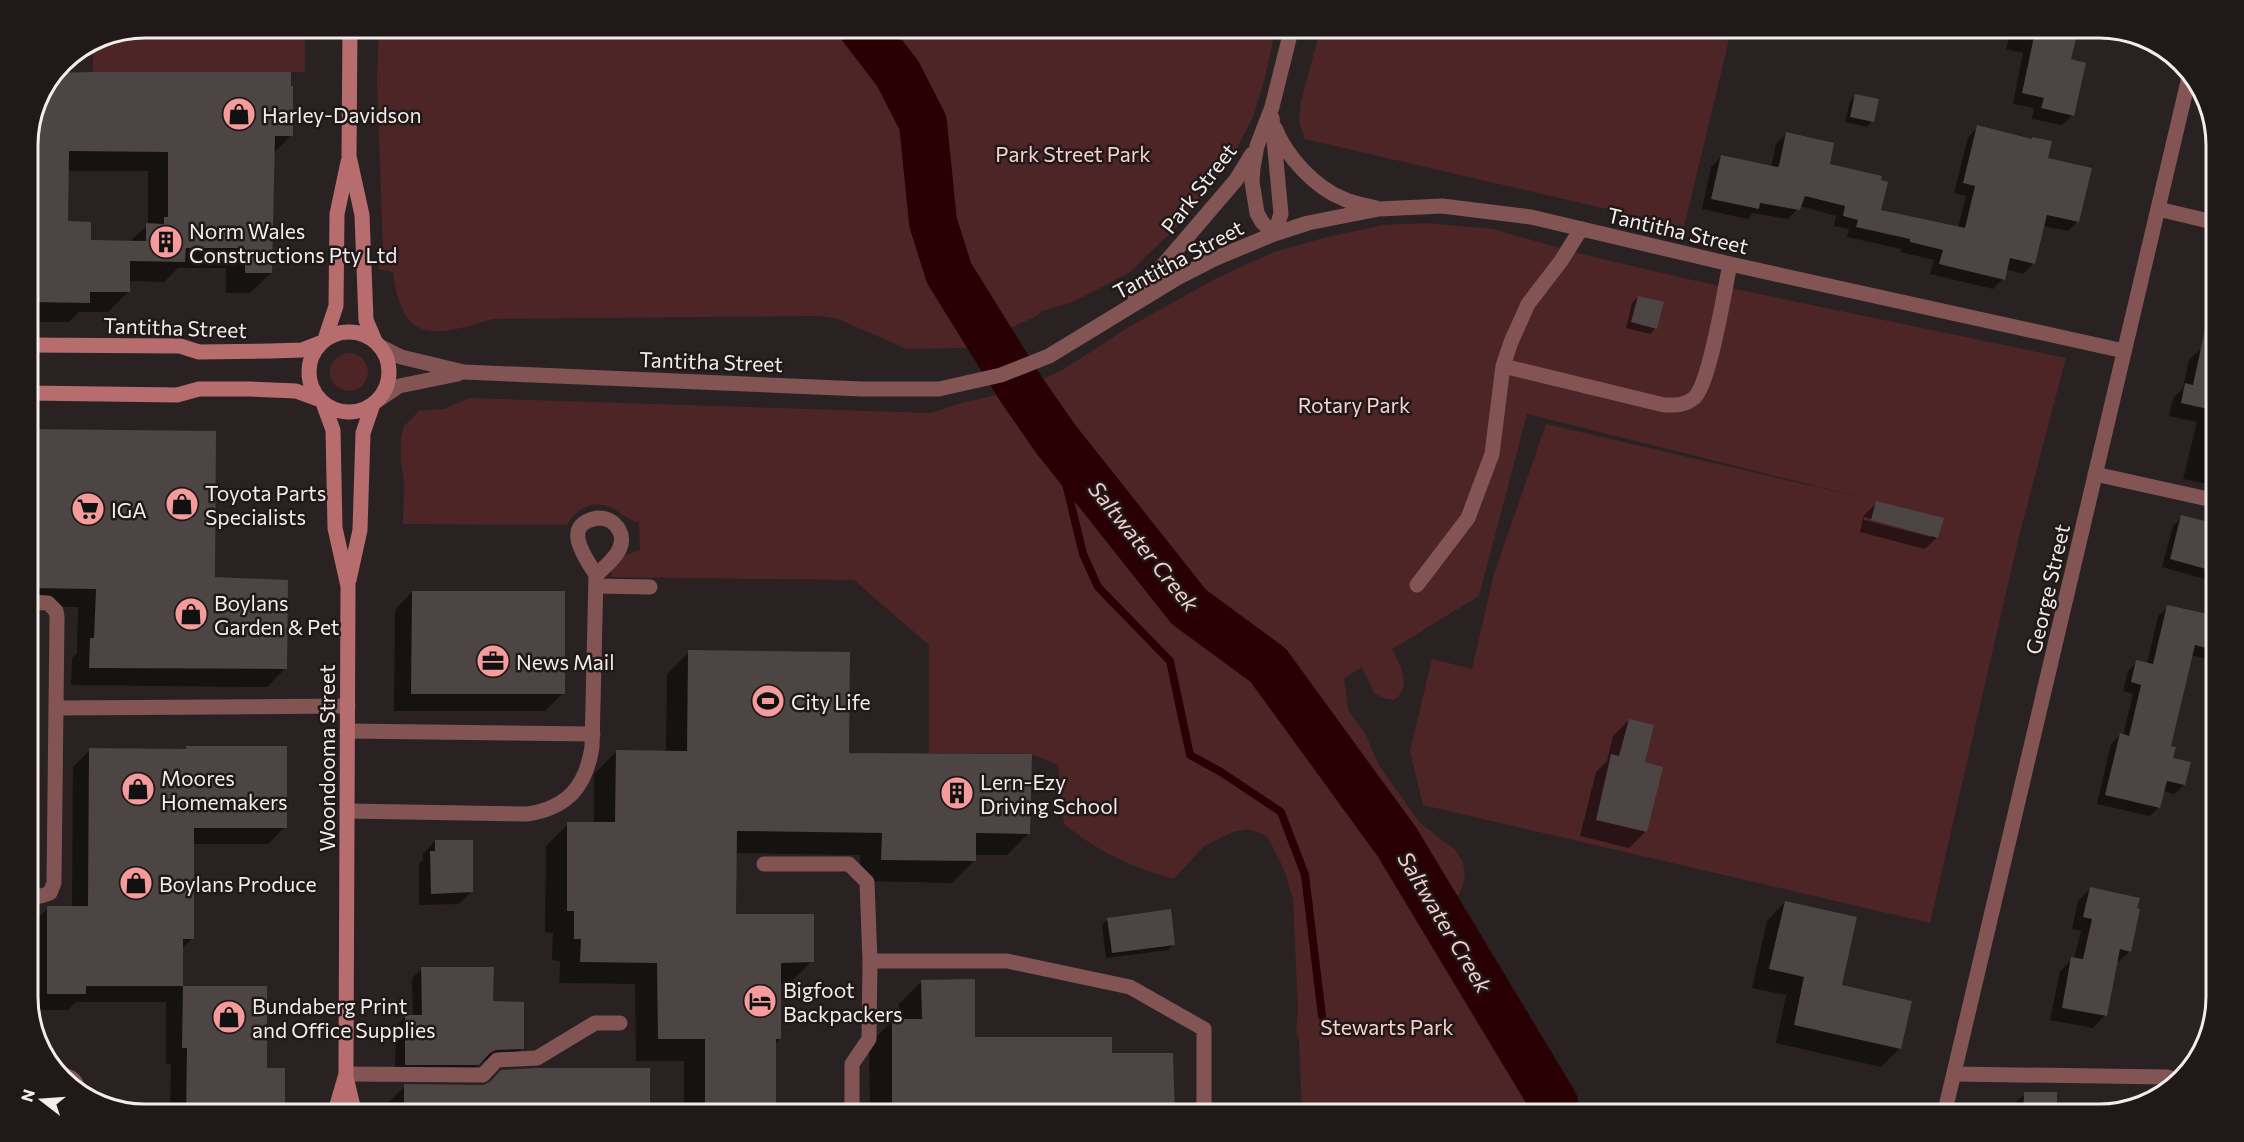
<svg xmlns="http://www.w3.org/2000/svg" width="2244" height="1142" font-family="Commissioner,sans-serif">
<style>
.green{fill:#4d2526}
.shadow{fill:#0007;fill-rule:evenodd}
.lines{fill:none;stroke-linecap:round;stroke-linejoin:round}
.stream{stroke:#290003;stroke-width:8}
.river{stroke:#290003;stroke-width:48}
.building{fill:#4d4444;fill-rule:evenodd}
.lane{stroke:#825453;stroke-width:15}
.street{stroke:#825453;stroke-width:15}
.secondary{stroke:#b76d6d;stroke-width:15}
.labels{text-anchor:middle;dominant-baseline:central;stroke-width:5;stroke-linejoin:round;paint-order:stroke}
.poi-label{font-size:21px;fill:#f2ecec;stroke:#211918;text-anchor:start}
.park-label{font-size:21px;fill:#f7d1cf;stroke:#211918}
.street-label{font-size:21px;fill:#f2ecec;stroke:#211918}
.water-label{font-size:22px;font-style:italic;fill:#f3cdcb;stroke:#211918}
.rim{fill:none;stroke:#f2ecec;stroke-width:3}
</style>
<rect width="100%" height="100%" fill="#2a2222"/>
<!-- green -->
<path class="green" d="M144 27H305V72H93V40L100 36Z
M379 27H1276L1265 77 1254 115 1231 160 1186 218 1130 272 1071 303 1042 311 1037 316 965 348 907 349 838 319 820 316 492 319C434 337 402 345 393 272L378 269 383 251 377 82Z
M1321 27H1732L1684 227 1305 139 1299 121 1301 101Z
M1426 223 1493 229 1581 254 1692 280 2066 358 2019 536 1930 923 1423 805 1410 751 1432 659 1472 669 1494 574 1546 424 1872 500 1527 414 1479 596 1392 649C1400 664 1413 687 1394 700L1383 698 1374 693 1362 667 1344 678 1348 710 1366 735 1378 764 1420 823 1455 850 1463 862 1465 879 1460 893 1454 900C1426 893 1378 786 1360 759 1352 747 1341 738 1331 728L1315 743 1419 900 1476 1002 1543 1115H1302L1299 1039 1296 1032 1298 1010 1293 899 1284 869 1267 836 1249 829 1233 832 1204 846 1174 879C1133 869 1096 850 1064 824L1058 765 1032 754 929 753V645L854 580 610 577C613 562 626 552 640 551L639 522C627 521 620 511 610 507 591 500 576 509 567 525L403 524 404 482 401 463V438L404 426 419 411 444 409 469 398 931 413 958 404 1021 389 1061 371 1129 327 1217 278 1274 252 1327 237 1384 225Z
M330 372a19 19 0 1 1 38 0a19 19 0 1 1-38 0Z"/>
<!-- shadow -->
<path class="shadow" d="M2012 27H2077L2069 60 2073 115 2062 125 2032 119 2034 108 2013 104 2023 53 2006 49Z
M1855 96 1872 121 1867 127 1845 122 1850 101Z
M1978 127 2047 159 2078 221 2068 231 2043 226 2033 264 2023 274 2006 269 2003 279 1993 289 1930 274 1934 260 1900 252 1901 249 1847 237 1849 229 1834 226 1836 216 1800 206 1788 219 1753 213 1747 219 1702 209 1711 167 1721 157 1771 167 1776 144 1786 134 1828 165 1880 211 1958 228 1966 196 1954 193 1968 137Z
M291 135 274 153 271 273 250 293H226V268H178L164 282 129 281V291L108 312H79L69 322H27V137ZM67 171H148V225L129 242H89L67 223Z
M2217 285V486L2183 479 2197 422 2169 416 2173 398 2183 388 2189 360 2202 348Z
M1638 297 1656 328 1650 334 1626 328 1632 303Z
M27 431 213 579 286 668 267 687 71 685 72 658 77 653 78 607 27 606Z
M1877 503 1937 537 1925 549 1860 532 1864 515ZM1864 517 1931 534V537L1864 520Z
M2182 517 2217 526V662L2191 655 2169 747 2171 759 2184 785 2174 794 2163 791 2159 807 2150 816 2097 804 2111 744 2120 735 2123 736 2133 694 2123 691 2128 671 2137 662 2147 664 2158 616 2168 607 2206 615 2215 582 2162 567 2173 526Z
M412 592 563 693 545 711H394L395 610Z
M689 652 847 754 1029 833 1007 855H974V861L952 883 860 881V855L735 853V916L812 961 790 983 779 984 780 1039 775 1044V1115H383V1108L405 1086 648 1114 684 1115V1061H636L635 984 559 983 560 961 552 960 553 933 545 932 546 846 568 824 594 823V774L616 752H666L667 674Z
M1629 720 1643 764 1646 831 1629 848 1580 836 1596 772 1607 761 1613 736Z
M187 748 285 827 268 844H193V938L181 949V987H265V1070L282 1115H170L171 1064H166V1002H76L68 1010H30L31 925 48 908H72L73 767 90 750 184 751Z
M27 815 38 816 37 883 27 893Z
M435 841 472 891 459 904 419 905V864L423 860V854Z
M2090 889 2130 951 2117 963H2115L2105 1015 2093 1028 2050 1020 2060 971 2072 959H2074L2081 931 2072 929 2078 901Z
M1785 902 1840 986 1900 1048 1881 1067 1776 1043 1786 995 1752 988 1767 921Z
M1108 919 1174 944 1168 950 1106 958 1102 925Z
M422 968 492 1003 522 1048 512 1058 485 1060 467 1074H395L396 1026 406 1016 413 1017 412 978Z
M922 981 974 1039 1111 1055 1174 1115H870L869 1044 893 1020H899V1004Z
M2025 1094 2055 1115H2001Z
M1756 1111 1775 1115H1752Z"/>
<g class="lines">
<!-- stream -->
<path class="stream" d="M1055 438 1083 554 1098 587 1170 661 1190 755 1221 772 1281 812 1305 875 1322 1016
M1554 1103 1562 1115"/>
<!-- river -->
<path class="river" d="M862 27 898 74 923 123 933 222 949 273 1021 389 1055 438 1189 607 1268 665 1397 842 1554 1103"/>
</g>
<!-- building -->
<path class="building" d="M2036 27H2079L2071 59 2086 63 2074 116 2041 108 2044 98 2022 93Z
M93 72H291V86H293V136H275L272 273H245V248H186L185 262 130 261V292H90V303L28 302 27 137 36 99 53 73ZM69 151 168 152V217H164V224L146 223V241L91 240V222L68 221Z
M1855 94 1879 99 1874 122 1850 117Z
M1977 125 2032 139V137L2052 141 2048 158 2092 168 2079 222 2047 215 2035 264 2010 258 2005 280 1939 264 1943 250 1910 242V239L1856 227 1858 220 1843 216 1845 206 1805 196 1800 210 1760 203 1759 209 1711 199 1721 155 1777 167 1779 166 1786 132 1834 143 1830 164 1882 176 1881 180 1888 182 1881 210 1965 228 1975 186 1963 183Z
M1638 296 1664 302 1657 329 1631 322Z
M2208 315 2217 316V411L2181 403 2185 383 2193 385Z
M27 429 216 431 215 577 288 580 287 669 89 668 90 638H94L96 589 27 588Z
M1876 501 1944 518 1938 538 1871 520Z
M2181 515 2217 524V572L2170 559Z
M412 591H565V694H411Z
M2167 605 2217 616V651L2195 645 2171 746 2176 747 2173 758 2191 762 2185 785 2167 781 2160 808 2105 795 2120 733 2129 736 2141 685 2131 682 2136 660 2153 664Z
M688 650 850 652 849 753 1032 754 1030 834 976 833V861L881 860 882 833 737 831 736 914H814V962L781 963V1039H776V1115H705V1039H658L657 963 580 962 581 939H574V911H567V822H615L616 750 687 751Z
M1629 719 1654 725 1645 762 1663 767 1647 832 1596 820 1611 754 1619 756Z
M186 746H287V828H194V939H183V986H267V1068H285V1115H186L187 1048H182L183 986H86V994H47V906H88L89 748 186 749Z
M435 840H473V892L431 894 430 851H435Z
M2090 887 2140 898 2137 908 2140 909 2131 952 2120 949 2107 1016 2062 1008 2071 957 2083 959 2092 919 2083 917Z
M1785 901 1857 917 1842 985 1912 1001 1901 1049 1794 1025 1804 977 1769 969Z
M1171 909 1175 945 1112 953 1107 918Z
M421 967H494L493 1001 524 1002V1049L496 1050 490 1053 479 1065H405V1015H422Z
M975 979V1037H1112V1053H1173L1175 1115H892V1019H922L921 980Z
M538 1068H650V1115H404V1084L483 1085 490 1082 501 1070Z
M2024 1092H2057V1115H2023Z"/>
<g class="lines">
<!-- lane -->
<path class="lane" d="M1503 366 1664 405C1676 405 1684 406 1694 398 1710 384 1725 288 1730 264
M1417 585 1468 518 1492 454 1503 366 1511 342 1528 304 1561 261 1581 229
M596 586 650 587
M27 602 48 603 56 611 57 617 54 883 50 893 41 896H27
M56 708 348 706
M347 731 593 734
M764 864H849L867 882 870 961H1007L1130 987 1204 1029V1115
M346 1074 483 1075 497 1060 537 1058 595 1023H620
M1954 1074 2167 1077 2178 1080
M61 1075C71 1076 77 1080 78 1091
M852 1115V1064L869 1039 870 961"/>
<!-- street -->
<path class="street" d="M1272 118 1281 214 1274 234 1262 222 1257 213 1252 182 1253 168 1257 146 1272 107 1292 27
M1275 128C1286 156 1315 188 1344 199 1354 204 1366 205 1376 208
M2158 209 2217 223
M1135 298 1236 180 1252 154
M379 346 401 357 464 372 862 389H939L1001 375 1049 356 1177 278 1214 259 1274 234 1308 223 1379 209 1442 206 1531 217 1730 264 2124 351
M378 400 399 386 458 374
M2095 474 2217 501
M598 518C608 518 614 521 619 530 629 548 608 564 596 575 585 557 560 524 598 518Z
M347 811 527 814C568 808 586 786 592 747L596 575
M1944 1115 2190 73"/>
<!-- secondary -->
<path class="secondary" d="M350 27 349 156 362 215 366 320 375 341
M309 372a40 40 0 1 1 80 0a40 40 0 1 1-80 0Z
M325 339 336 306 337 214 348 162
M27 345 180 346 199 352 271 351 302 350 320 343
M27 393 177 395 199 389H251L296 391 318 399
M323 403 333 430 335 528 348 586 346 1060V1074L334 1115
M349 580 360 530 363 433 373 404
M346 1077 355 1115"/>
</g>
<!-- icons -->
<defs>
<symbol id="shop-disc" viewBox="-11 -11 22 22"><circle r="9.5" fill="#f59b9b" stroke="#211918"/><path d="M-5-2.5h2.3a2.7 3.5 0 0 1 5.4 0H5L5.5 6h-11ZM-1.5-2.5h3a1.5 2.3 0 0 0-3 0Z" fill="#111"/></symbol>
<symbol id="building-disc" viewBox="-11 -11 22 22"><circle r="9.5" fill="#f59b9b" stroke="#211918"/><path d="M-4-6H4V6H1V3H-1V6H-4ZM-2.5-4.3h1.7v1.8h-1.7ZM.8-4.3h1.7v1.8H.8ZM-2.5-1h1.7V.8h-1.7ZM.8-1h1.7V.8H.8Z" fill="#111"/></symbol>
<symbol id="supermarket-disc" viewBox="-11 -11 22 22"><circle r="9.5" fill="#f59b9b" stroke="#211918"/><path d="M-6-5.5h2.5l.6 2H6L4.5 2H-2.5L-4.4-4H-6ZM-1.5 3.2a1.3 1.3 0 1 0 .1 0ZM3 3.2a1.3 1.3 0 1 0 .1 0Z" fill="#111"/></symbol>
<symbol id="office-disc" viewBox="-11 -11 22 22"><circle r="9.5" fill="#f59b9b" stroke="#211918"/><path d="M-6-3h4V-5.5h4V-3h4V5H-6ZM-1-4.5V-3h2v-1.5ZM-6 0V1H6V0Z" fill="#111"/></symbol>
<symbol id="stadium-disc" viewBox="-11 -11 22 22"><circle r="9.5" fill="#f59b9b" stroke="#211918"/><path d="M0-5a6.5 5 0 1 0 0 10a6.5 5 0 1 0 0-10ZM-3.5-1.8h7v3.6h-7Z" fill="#111"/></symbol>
<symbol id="hotel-disc" viewBox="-11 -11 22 22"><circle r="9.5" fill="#f59b9b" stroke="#211918"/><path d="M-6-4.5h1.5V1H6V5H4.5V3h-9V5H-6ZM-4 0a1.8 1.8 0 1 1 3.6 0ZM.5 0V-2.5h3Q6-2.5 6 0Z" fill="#111"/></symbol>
</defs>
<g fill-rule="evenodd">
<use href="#shop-disc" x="220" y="95" width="38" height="38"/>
<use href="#building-disc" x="147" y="223" width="38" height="38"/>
<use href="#shop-disc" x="163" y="485" width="38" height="38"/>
<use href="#supermarket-disc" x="69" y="490" width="38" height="38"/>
<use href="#shop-disc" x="172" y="595" width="38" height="38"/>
<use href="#office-disc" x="474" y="642" width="38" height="38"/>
<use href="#stadium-disc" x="749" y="682" width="38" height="38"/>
<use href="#shop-disc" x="119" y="770" width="38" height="38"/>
<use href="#building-disc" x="938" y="774" width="38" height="38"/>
<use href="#shop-disc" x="117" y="864" width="38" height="38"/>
<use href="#hotel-disc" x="741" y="982" width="38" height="38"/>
<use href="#shop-disc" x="210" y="998" width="38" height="38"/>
</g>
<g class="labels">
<!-- poi labels -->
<g class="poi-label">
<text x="262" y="114">Harley-Davidson</text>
<text x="189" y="230">Norm Wales<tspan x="189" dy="24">Constructions Pty Ltd</tspan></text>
<text x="205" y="492">Toyota Parts<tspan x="205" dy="24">Specialists</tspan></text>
<text x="111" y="509">IGA</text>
<text x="214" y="602">Boylans<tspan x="214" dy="24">Garden &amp; Pet</tspan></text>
<text x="516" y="661">News Mail</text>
<text x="791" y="701">City Life</text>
<text x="161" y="777">Moores<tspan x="161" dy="24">Homemakers</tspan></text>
<text x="980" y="781">Lern-Ezy<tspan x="980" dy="24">Driving School</tspan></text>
<text x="159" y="883">Boylans Produce</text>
<text x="783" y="989">Bigfoot<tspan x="783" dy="24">Backpackers</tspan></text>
<text x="252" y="1005">Bundaberg Print<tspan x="252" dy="24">and Office Supplies</tspan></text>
</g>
<!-- park labels -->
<g class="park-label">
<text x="1073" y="153">Park Street Park</text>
<text x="1354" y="404">Rotary Park</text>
<text x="1387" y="1026">Stewarts Park</text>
</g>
<!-- street labels -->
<g class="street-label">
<text transform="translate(1198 188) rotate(-52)">Park Street</text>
<text transform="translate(1678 230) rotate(13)">Tantitha Street</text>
<text transform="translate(1178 259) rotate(-28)">Tantitha Street</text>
<text transform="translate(175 327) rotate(2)">Tantitha Street</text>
<text transform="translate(711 361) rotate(2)">Tantitha Street</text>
<text transform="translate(2047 589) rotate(-77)">George Street</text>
<text transform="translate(326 758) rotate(-90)">Woondooma Street</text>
</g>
<!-- water labels -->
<g class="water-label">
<text transform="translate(1144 546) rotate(51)">Saltwater Creek</text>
<text transform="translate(1445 922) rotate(59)">Saltwater Creek</text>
</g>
</g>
<!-- crop -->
<path d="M0 0H2244V1142H0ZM145 38H2099A107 107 0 0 1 2206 145V997A107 107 0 0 1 2099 1104H145A107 107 0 0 1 38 997V145A107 107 0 0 1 145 38Z" fill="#211918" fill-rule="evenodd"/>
<path class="rim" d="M145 38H2099A107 107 0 0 1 2206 145V997A107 107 0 0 1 2099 1104H145A107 107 0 0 1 38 997V145A107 107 0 0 1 145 38Z"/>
<!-- north arrow -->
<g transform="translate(42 1100) rotate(287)" stroke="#211918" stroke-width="4.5" paint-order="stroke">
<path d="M0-4.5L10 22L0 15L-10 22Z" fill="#f2ecec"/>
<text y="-9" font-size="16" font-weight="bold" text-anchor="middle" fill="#f2ecec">N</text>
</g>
</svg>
